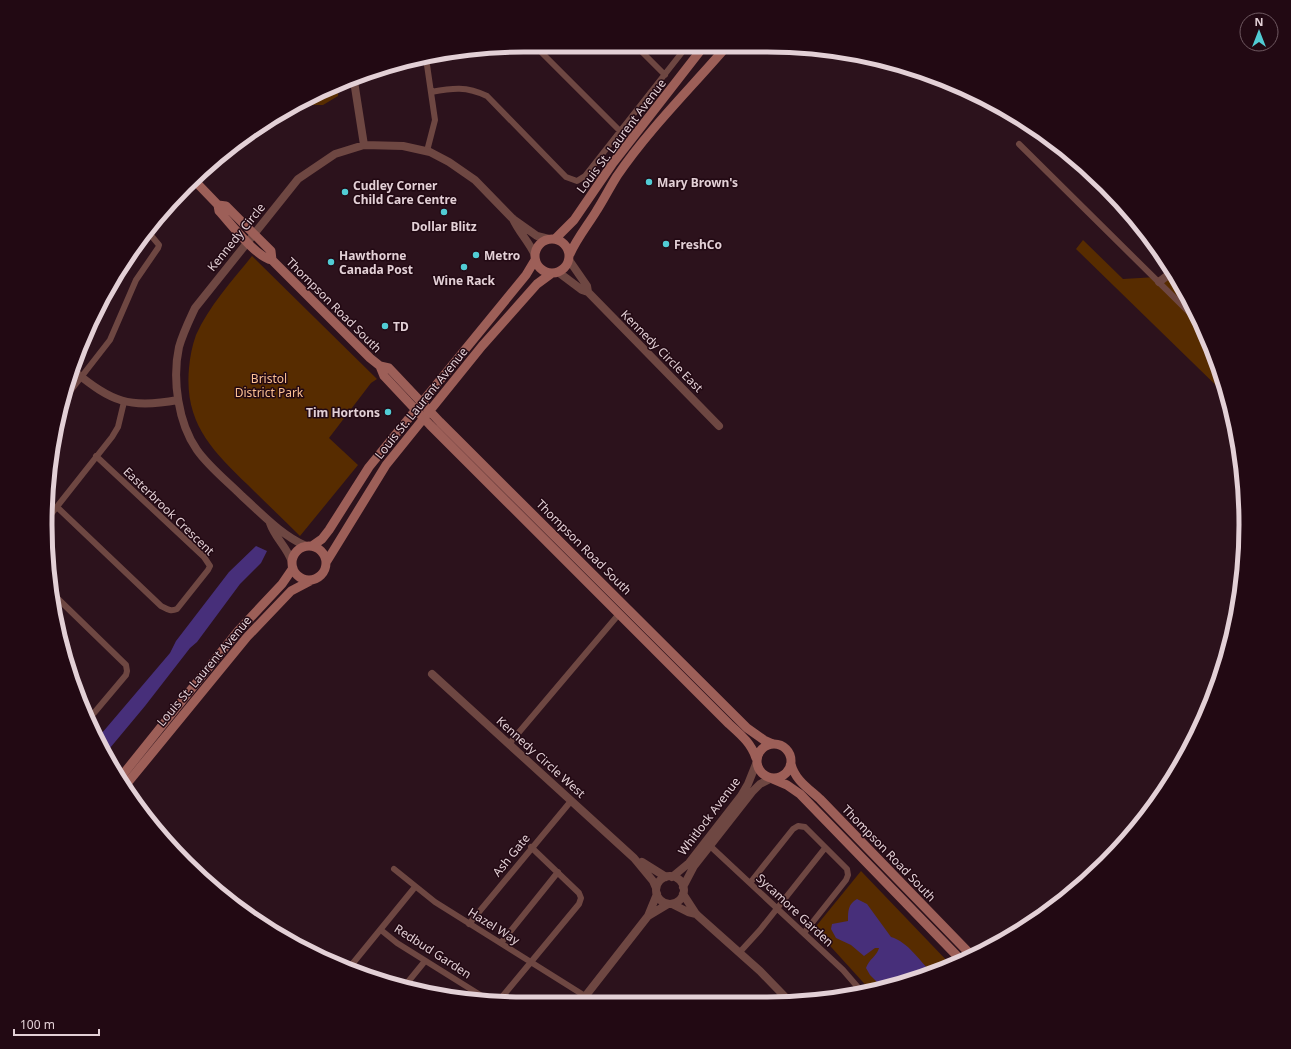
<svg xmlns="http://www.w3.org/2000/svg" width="1291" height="1049" font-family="'Noto Sans',sans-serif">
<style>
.green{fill:#572c00}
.water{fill:#472f7a}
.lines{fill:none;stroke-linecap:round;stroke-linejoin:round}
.minor{stroke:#6e4742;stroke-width:6}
.tertiary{stroke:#6e4742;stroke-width:8}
.secondary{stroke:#9d5f58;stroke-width:9}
.poi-dot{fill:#51ccd4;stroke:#220913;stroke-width:1.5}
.labels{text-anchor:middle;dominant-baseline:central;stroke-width:3;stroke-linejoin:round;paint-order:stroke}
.street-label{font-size:12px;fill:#e3d0d6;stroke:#220913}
.poi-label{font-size:12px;font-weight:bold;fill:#e3d0d6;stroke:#220913;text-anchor:start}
.park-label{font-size:12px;fill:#fcc093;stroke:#220913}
.rim{fill:none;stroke:#e3d0d6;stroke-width:5}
</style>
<rect width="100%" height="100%" fill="#2c121c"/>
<!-- green -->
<path class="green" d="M339 87 338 96 323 105H303L281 112Z
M1083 240 1123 279 1174 276 1196 312 1229 398 1076 249Z
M252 256 377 379 371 383 329 438 358 465 300 536C283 519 265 502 248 485 212 450 184 423 189 368 190 357 192 346 196 335 209 306 232 281 252 256Z
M861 871 951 965 890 988 871 991 822 937 813 930Z"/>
<!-- water -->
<path class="water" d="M256 546 267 551 261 563 240 584 197 642 190 648 145 706 105 754 96 740 170 653 176 641 229 572Z
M857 899 867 904 891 937C908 942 919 960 931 972L884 989 870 975 866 968C869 959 877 956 879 948H875L864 956 851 945 836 938 831 929 832 924 848 921C848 911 848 904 857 899Z"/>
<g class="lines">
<!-- minor -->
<path class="minor" d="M534 45 620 131
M635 45 665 75
M426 58 435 120 427 151
M431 92C453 88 466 86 487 96L566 177 577 181 585 176 687 46
M1019 144 1200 323
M61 403 110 340 136 280 158 248 159 245 149 233
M57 507 161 606C167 609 170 612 177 609L208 570 210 566 204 557 96 456
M48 518 112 437 118 427 124 402
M53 594 126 665 127 671 126 675 94 713 87 714
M509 744 619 614
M708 844 843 970 862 992
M394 869 435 902 585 996
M750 883 793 829 798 826 805 827 847 869 848 875 846 880 804 933
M469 924 571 801
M381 930 397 943 493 1003
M501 943 558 872
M739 953 760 930 825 848
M349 968 415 887
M403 988 425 961
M497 1003 579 904 581 898 579 893 531 847"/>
<!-- tertiary -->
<path class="tertiary" d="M354 81 364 145
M513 219C519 232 529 242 535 255
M558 272 582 290 588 292 587 286 569 260
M1159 282 1172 272
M588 292 719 426
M74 371C112 402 129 409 178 400
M270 523C275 538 287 547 292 562
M306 546C281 535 262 514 242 496 227 481 209 467 197 450 178 423 172 379 179 347 183 333 189 321 195 308L298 179 335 154 364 145 403 146 430 152 449 162 475 180 513 219 537 236 549 239
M432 674 634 858 653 881 656 888
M642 862 666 877
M656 890a14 14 0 1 1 28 0a14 14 0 1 1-28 0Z
M672 877 689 863 741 796 748 784 756 764
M683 887 694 866 752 792 760 784 770 779
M683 894 696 914 760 971 791 1003
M672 904 688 912 696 914
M648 916 657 894
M580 1003 648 916 668 904"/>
<!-- secondary -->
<path class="secondary" d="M193 179 218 205 226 206 271 251 272 260 370 358 380 366 389 368 440 422 747 728 764 740 773 744
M218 205 219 211C231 224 256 257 272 260
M535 256a17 17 0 1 1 34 0a17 17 0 1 1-34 0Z
M555 239 574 220 613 163 704 46
M570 254C577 238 588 225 597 210 604 199 610 187 617 176 649 129 690 89 727 46
M380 366 384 376 430 425 729 724C741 735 751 743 756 758
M292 563a17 17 0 1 1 34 0a17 17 0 1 1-34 0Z
M312 546 322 539 329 530 369 467 526 275 535 260
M327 561 386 465 482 346 537 284 552 273
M757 761a17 17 0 1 1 34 0a17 17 0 1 1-34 0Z
M791 764C795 780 808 788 820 799L973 957
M120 778 238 631 282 584 293 568
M773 779 787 785 800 794 962 961
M125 786 247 637 291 591 310 581"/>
</g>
<!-- markers -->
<g class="poi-dot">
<circle cx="649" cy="182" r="4"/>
<circle cx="345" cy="192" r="4"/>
<circle cx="444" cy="212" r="4"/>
<circle cx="666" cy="244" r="4"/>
<circle cx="476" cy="255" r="4"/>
<circle cx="331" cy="262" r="4"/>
<circle cx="464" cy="267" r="4"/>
<circle cx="385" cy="326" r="4"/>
<circle cx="388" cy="412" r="4"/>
</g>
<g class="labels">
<!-- street labels -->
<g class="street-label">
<text transform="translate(621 136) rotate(-53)">Louis St. Laurent Avenue</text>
<text transform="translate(236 237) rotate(-51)">Kennedy Circle</text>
<text transform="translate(334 305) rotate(45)">Thompson Road South</text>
<text transform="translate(662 351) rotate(45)">Kennedy Circle East</text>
<text transform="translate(421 403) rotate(-51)">Louis St. Laurent Avenue</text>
<text transform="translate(169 511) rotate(44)">Easterbrook Crescent</text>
<text transform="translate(584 547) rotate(45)">Thompson Road South</text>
<text transform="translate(204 671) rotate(-50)">Louis St. Laurent Avenue</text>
<text transform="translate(541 757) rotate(42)">Kennedy Circle West</text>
<text transform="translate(709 816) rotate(-53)">Whitlock Avenue</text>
<text transform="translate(889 853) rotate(46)">Thompson Road South</text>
<text transform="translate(511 855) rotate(-51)">Ash Gate</text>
<text transform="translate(795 910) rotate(43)">Sycamore Garden</text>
<text transform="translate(494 926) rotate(32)">Hazel Way</text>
<text transform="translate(433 951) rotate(33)">Redbud Garden</text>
</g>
<!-- poi labels -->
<g class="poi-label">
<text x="657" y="182">Mary Brown's</text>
<text x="353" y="185">Cudley Corner<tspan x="353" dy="14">Child Care Centre</tspan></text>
<text x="444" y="226" text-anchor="middle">Dollar Blitz</text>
<text x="674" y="244">FreshCo</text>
<text x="339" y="255">Hawthorne<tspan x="339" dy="14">Canada Post</tspan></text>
<text x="484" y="255">Metro</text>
<text x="464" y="280" text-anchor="middle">Wine Rack</text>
<text x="393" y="326">TD</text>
<text x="380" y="412" text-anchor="end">Tim Hortons</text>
</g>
<!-- park labels -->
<g class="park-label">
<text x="269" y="378">Bristol<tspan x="269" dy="14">District Park</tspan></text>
</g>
</g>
<!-- crop -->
<path d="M0 0H1291V1049H0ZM524 52H767A472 472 0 0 1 1239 524V525A472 472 0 0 1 767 997H524A472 472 0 0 1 52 525V524A472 472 0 0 1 524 52Z" fill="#220913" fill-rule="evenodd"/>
<path class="rim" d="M524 52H767A472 472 0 0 1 1239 524V525A472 472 0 0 1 767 997H524A472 472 0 0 1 52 525V524A472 472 0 0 1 524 52Z"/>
<!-- north arrow -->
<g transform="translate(1259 32)"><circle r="19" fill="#220913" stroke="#6f5961"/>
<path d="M0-3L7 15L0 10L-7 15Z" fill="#51ccd4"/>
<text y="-6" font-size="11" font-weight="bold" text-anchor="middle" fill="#e3d0d6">N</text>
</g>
<!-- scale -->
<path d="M14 1029v6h85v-6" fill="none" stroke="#e3d0d6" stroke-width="2"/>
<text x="20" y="1029" font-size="12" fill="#e3d0d6" stroke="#220913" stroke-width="3" paint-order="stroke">100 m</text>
</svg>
